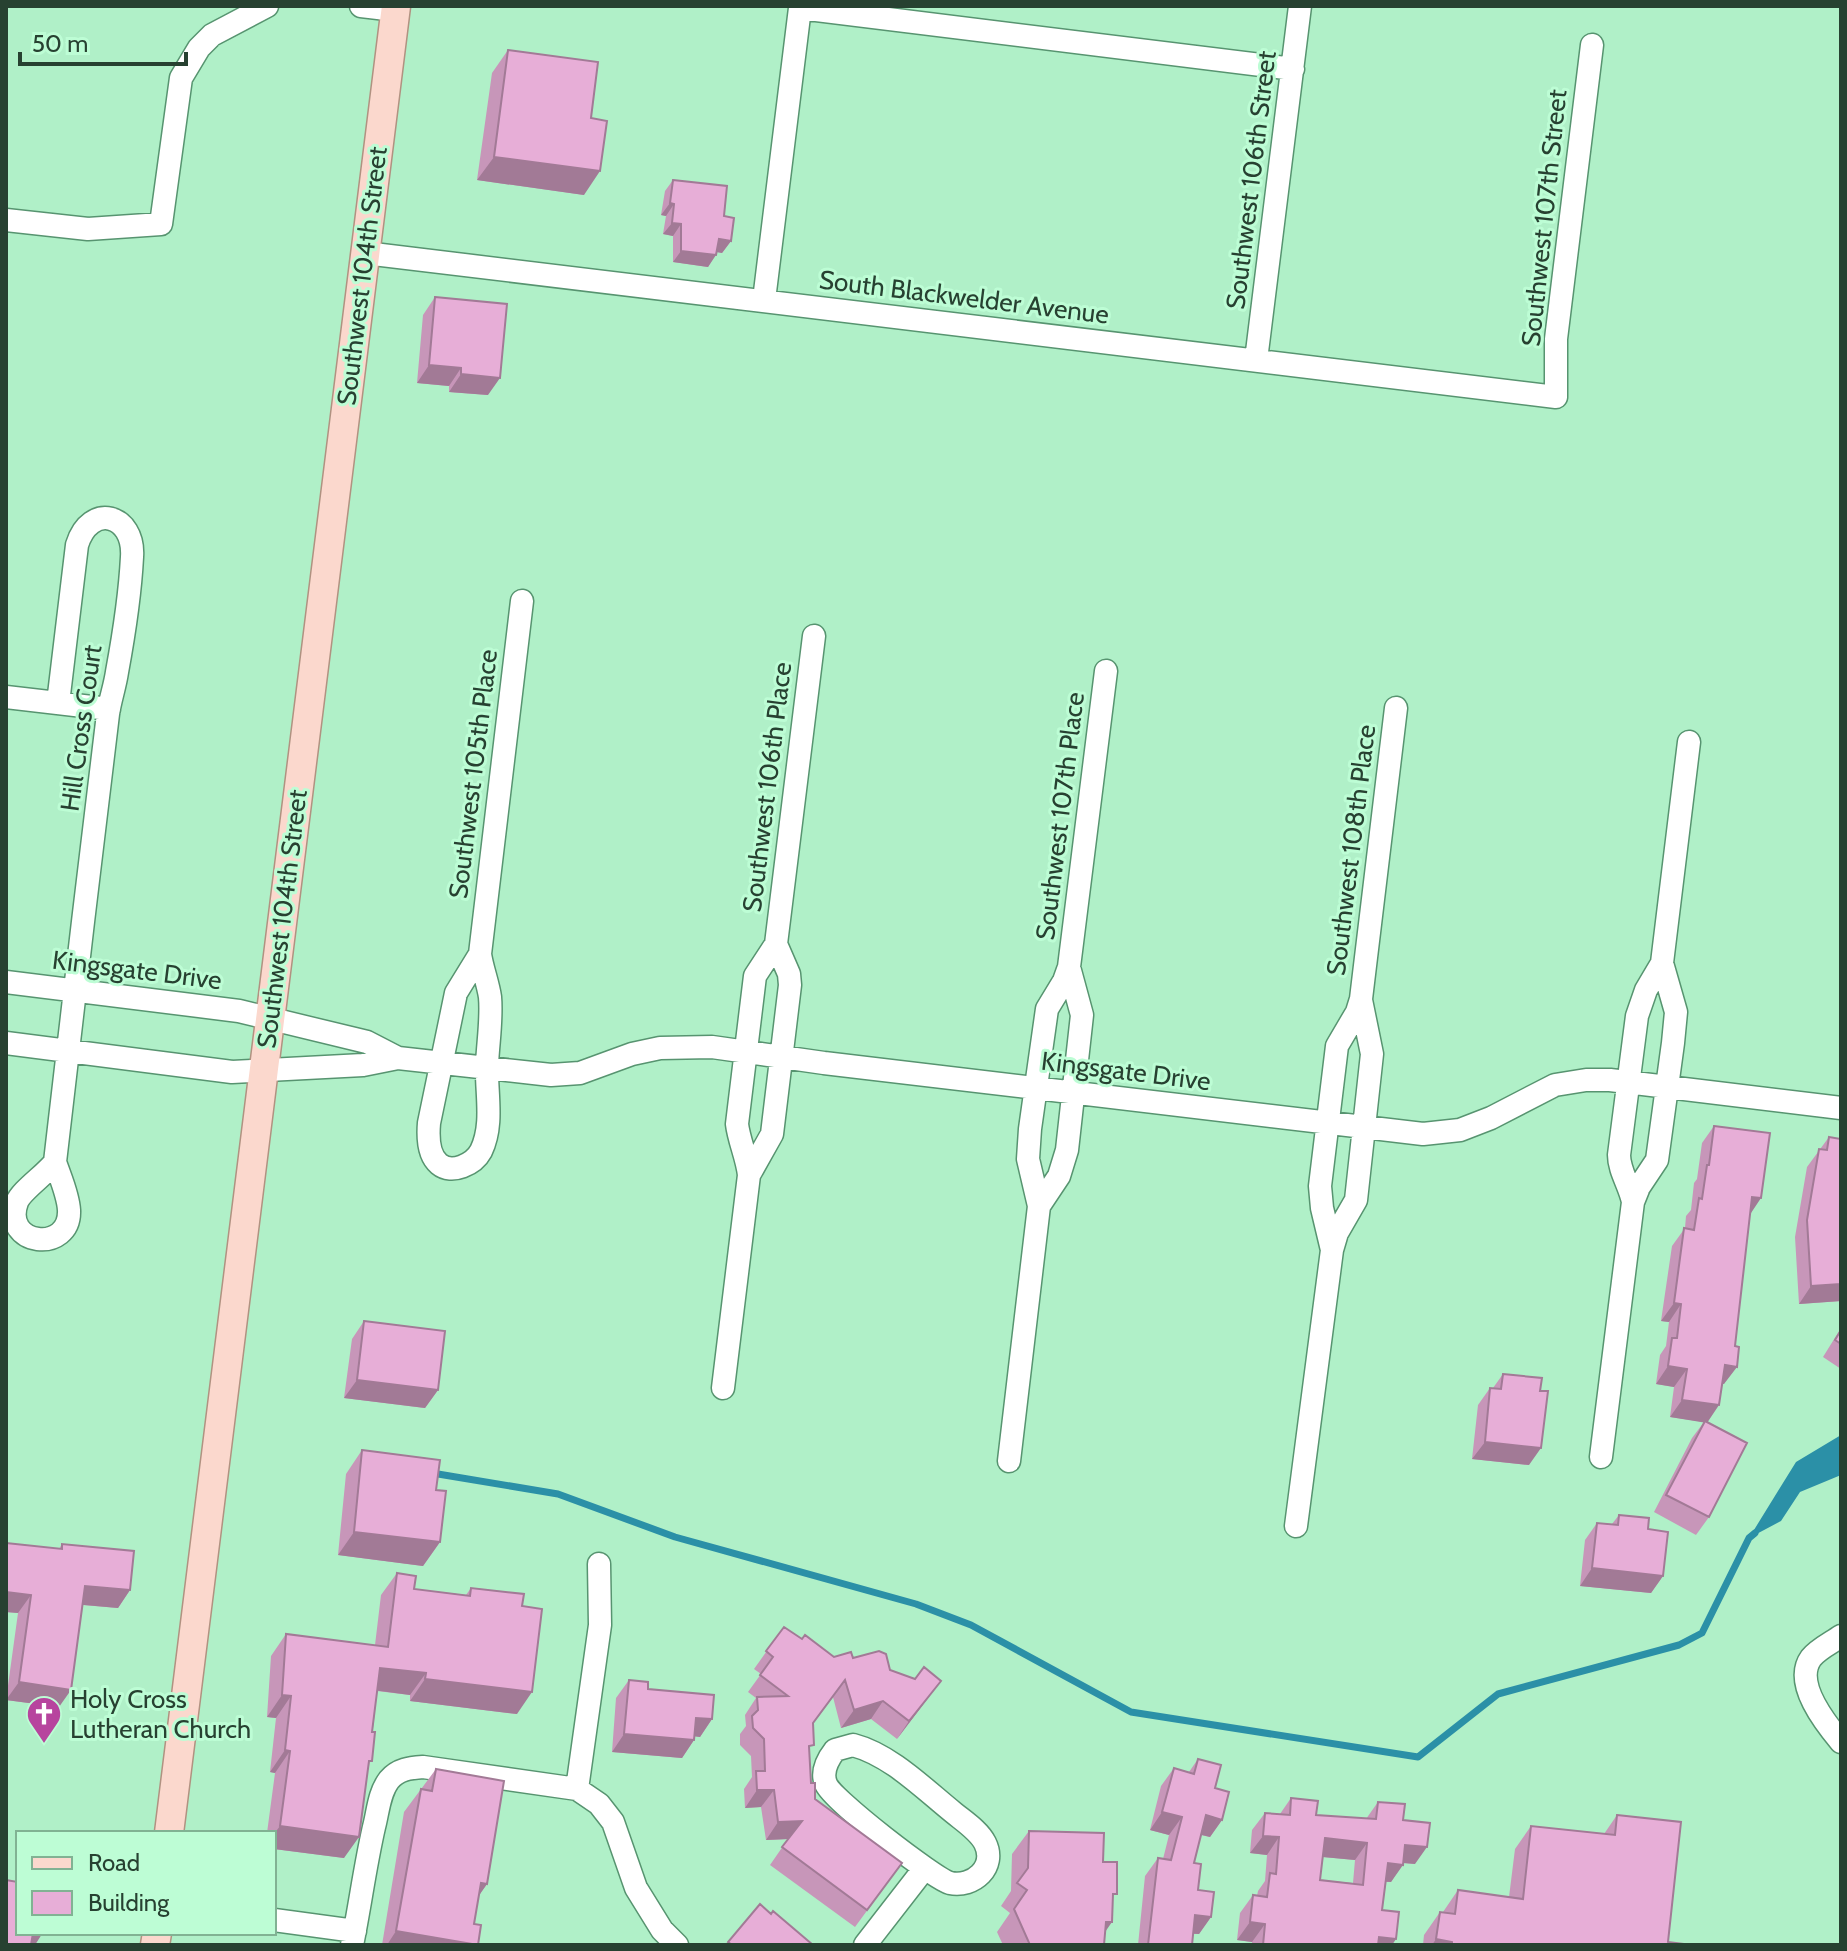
<svg xmlns="http://www.w3.org/2000/svg" width="1847" height="1951" font-family="Cabin,sans-serif">
<style>
.water{fill:#2b90a7}
.lines{fill:none;stroke-linecap:round;stroke-linejoin:round}
.stream{stroke:#2b90a7;stroke-width:7}
.minor-casing{stroke:#579470;stroke-width:25}
.major-casing{stroke:#b09281;stroke-width:31}
.minor{stroke:#fff;stroke-width:22}
.major{stroke:#fbd8cd;stroke-width:28}
.wall{fill:#c796b9;fill-rule:evenodd}
.shaded-wall{fill:#a27a96}
.building{fill:#e7aed7;stroke:#a27a96;stroke-width:2;fill-rule:evenodd}
.labels{text-anchor:middle;dominant-baseline:central;stroke-width:6;stroke-linejoin:round;paint-order:stroke}
.street-label{font-size:26px;fill:#274131;stroke:#bdfdd5}
.poi-label{font-size:26px;fill:#274131;stroke:#bdfdd5;text-anchor:start}
</style>
<rect width="100%" height="100%" fill="#b0f0c8"/>
<!-- water -->
<path class="water" d="M1841 1435V1475L1800 1492 1781 1521 1749 1538 1796 1462Z"/>
<g class="lines">
<!-- stream -->
<path class="stream" d="M432 1473 558 1494 675 1537 916 1604 971 1625 1131 1712 1418 1757 1498 1694 1679 1645 1702 1633 1749 1538 1755 1533"/>
<defs>
<path id="minor" d="M361 6 395 10
M6 220 88 229 161 224 181 78 199 48 212 35 267 6
M365 253 1556 397V339L1592 45
M764 300 800 8 1293 69
M1256 360 1300 6
M6 697 109 709
M480 954 456 993 429 1123C428 1135 428 1155 439 1164 452 1175 474 1164 481 1151 494 1124 486 1093 487 1065 488 1042 492 1019 490 997 488 983 482 968 480 954L522 601
M6 982 239 1011 367 1042 398 1058
M6 1043 232 1072 363 1065 398 1058 551 1075 580 1073 632 1054 660 1048 712 1047 824 1063 1423 1134 1460 1130 1491 1118 1555 1085 1586 1080H1610L1841 1108
M55 1162C46 1174 21 1191 17 1202 1 1246 71 1254 69 1210 68 1194 60 1177 55 1162 73 1013 89 863 108 714 110 700 115 686 117 672 124 634 130 596 132 557 135 514 90 502 77 545L58 703
M749 1175 772 1134 790 985 789 974 776 944
M1633 1202C1630 1186 1619 1171 1619 1155L1637 1016 1646 990 1662 963 1689 742
M1039 1206 1059 1176 1067 1150 1082 1015 1069 967
M1332 1250 1322 1208 1320 1186 1337 1046 1357 1012 1361 999 1396 708
M723 1388 749 1175C747 1157 739 1141 737 1124L755 976 776 944 814 636
M1601 1457 1633 1202 1639 1187 1657 1160 1673 1043 1676 1012 1662 963
M1009 1461 1039 1206 1028 1159 1030 1129 1047 1009 1064 981 1069 967 1106 671
M1296 1526 1332 1250 1337 1233 1356 1200 1372 1054 1361 1000
M1841 1636C1831 1643 1818 1649 1811 1658 1793 1683 1826 1724 1841 1742
M853 1745C891 1755 924 1789 954 1813 965 1822 979 1831 985 1843 997 1867 973 1888 950 1883 935 1879 831 1799 826 1784 821 1772 828 1759 835 1750Z
M577 1789 600 1625 599 1564
M274 1920 355 1931
M352 1945C360 1906 365 1866 374 1827 378 1812 379 1793 389 1780 398 1769 410 1768 423 1767L577 1789 599 1804 613 1822 636 1888 662 1930 677 1945
M865 1945 924 1869"/>
<path id="major" d="M169 1833 396 6
M155 1945 157 1933"/>
</defs>
<!-- minor casing -->
<use href="#minor" class="minor-casing"/>
<!-- major casing -->
<use href="#major" class="major-casing"/>
<!-- minor -->
<use href="#minor" class="minor"/>
<!-- major -->
<use href="#major" class="major"/>
</g>
<!-- wall -->
<path class="wall" d="M508 50 591 118 584 195 477 180 492 73Z
M673 180 724 216 731 241 722 253 717 252 708 267 673 262V236L663 234 666 216 661 215 665 191Z
M435 297 488 395 449 392V386L417 383 423 315Z
M1714 1126 1750 1215 1724 1384H1722L1707 1422 1709 1517 1696 1535 1654 1512 1692 1438 1704 1422 1670 1417 1674 1387 1656 1384 1660 1355 1666 1346 1669 1322 1661 1321 1672 1246 1685 1228 1686 1216 1691 1210 1694 1183 1697 1179 1702 1143Z
M1829 1137 1841 1139V1301L1799 1304 1795 1237 1807 1167Z
M364 1321 438 1390 425 1408 344 1398 352 1339Z
M1841 1328V1369L1823 1357Z
M1503 1374 1540 1391 1529 1465 1472 1459 1478 1405 1490 1388H1493Z
M362 1450 436 1490 440 1542 423 1566 338 1555 346 1474Z
M1619 1515 1663 1576 1651 1593 1580 1586 1585 1540 1597 1523 1612 1524Z
M6 1543 59 1549 62 1544 130 1590 118 1608 83 1605 59 1707 6 1700 18 1613 6 1612Z
M397 1573 414 1589 466 1595 471 1588 522 1606 517 1714 410 1701V1695L377 1691 369 1766 344 1858 274 1849V1833H267L275 1773 270 1772 276 1718 267 1717 271 1656 286 1634 375 1645 381 1595Z
M784 1627 802 1639 834 1657 853 1658 890 1670 928 1698 897 1739 871 1719 841 1728 833 1697 813 1724 809 1752 811 1783 815 1799 902 1863 855 1927 770 1865 788 1839 766 1840 761 1807 745 1808 744 1789 752 1777 751 1756 740 1745V1734L746 1726 745 1715 756 1698 748 1692 761 1674 754 1669Z
M629 1680 712 1719 700 1737 694 1736V1740L682 1758 612 1752 616 1698Z
M1198 1759 1215 1788 1222 1820 1210 1837 1201 1835 1194 1863 1198 1890 1211 1917 1199 1934H1193L1192 1945H1138L1145 1876 1158 1858 1163 1859 1169 1835 1150 1830 1161 1786 1174 1768 1189 1772Z
M436 1769 487 1884 479 1895 474 1924 478 1945H382L404 1812Z
M1291 1798 1316 1815 1366 1819 1378 1802 1403 1820 1415 1864 1403 1863 1391 1882H1386L1382 1910 1392 1945H1252V1942L1237 1940 1240 1913 1253 1895 1257 1896 1258 1891 1265 1881 1267 1855 1250 1853 1252 1830 1265 1813 1280 1814ZM1323 1857 1355 1860 1353 1883 1320 1880Z
M1617 1815 1668 1942 1692 1945H1423L1424 1935 1440 1912H1443L1458 1890 1509 1897 1515 1849 1531 1826 1604 1834Z
M1029 1831 1103 1862 1113 1900 1105 1932 1104 1945H1003L997 1932 1010 1913 1001 1906 1011 1891 1012 1854Z"/>
<!-- shaded-wall -->
<path class="shaded-wall" d="M494 157 600 171 584 195 477 180Z
M670 203 674 204 666 216 661 215Z
M672 223 681 224 673 236 663 234Z
M719 239 731 241 722 253 711 251Z
M681 251 716 255 708 267 673 262Z
M429 365 461 368 449 386 417 383Z
M461 374 500 378 488 395 449 392Z
M1752 1197 1761 1198 1749 1216Z
M1841 1284V1301L1799 1304 1811 1286Z
M1674 1303 1681 1304 1669 1322 1661 1321Z
M1725 1365 1737 1367 1724 1384 1713 1383Z
M1668 1366 1687 1369 1674 1387 1656 1384Z
M357 1380 438 1390 425 1408 344 1398Z
M1682 1400 1719 1405 1707 1423 1670 1417Z
M1485 1442 1541 1448 1529 1465 1472 1459Z
M354 1532 440 1542 423 1566 338 1555Z
M1592 1568 1663 1576 1651 1593 1580 1586Z
M85 1586 130 1590 118 1608 73 1604Z
M6 1592 31 1595 18 1613 6 1612Z
M380 1668 426 1673 410 1695 365 1689Z
M425 1679 532 1692 517 1714 410 1701Z
M941 1681 928 1698 897 1739 909 1721Z
M19 1682 71 1690 59 1707 6 1700Z
M282 1695 291 1696 276 1718 267 1717Z
M883 1701 871 1719 841 1728 854 1710Z
M696 1718 712 1719 700 1737 684 1735Z
M624 1734 694 1740 682 1758 612 1752Z
M285 1750 290 1751 275 1773 270 1772Z
M757 1790H774L761 1807 745 1808Z
M1162 1812 1182 1817 1169 1835 1150 1830Z
M1206 1815 1222 1820 1210 1837 1194 1833Z
M802 1821 789 1839 766 1840 778 1822Z
M280 1826 359 1837 344 1858 274 1849V1834Z
M1263 1836 1279 1837 1267 1855 1250 1853Z
M1325 1838 1367 1843 1355 1860 1312 1856Z
M1405 1845 1427 1847 1415 1864 1393 1862Z
M1388 1863 1403 1865 1391 1882 1376 1881Z
M481 1883 487 1884 471 1907Z
M1195 1915 1211 1917 1199 1934 1183 1933Z
M1106 1922H1112L1096 1945Z
M1250 1922 1265 1924 1252 1942 1237 1940Z
M396 1931 478 1945H387Z
M33 1933 42 1934 35 1945H24Z
M1379 1937 1396 1939 1392 1945H1374Z
M1436 1939 1452 1942 1450 1945H1432Z"/>
<!-- building -->
<path class="building" d="M508 50 598 62 591 118 607 121 600 171 494 157Z
M673 180 727 186 724 216 734 218 731 241 719 239 716 255 681 251V224L672 223 674 204 670 203Z
M435 297 507 304 500 378 461 374V368L429 365Z
M1714 1126 1770 1133 1761 1198 1752 1197 1735 1346 1739 1347 1737 1367 1725 1365 1719 1405 1682 1400 1687 1369 1668 1366 1672 1338H1677L1681 1304 1674 1303 1684 1228 1694 1230 1699 1198 1702 1199 1707 1165H1709Z
M1829 1137 1841 1139V1284L1811 1286 1807 1220 1819 1149 1827 1150Z
M364 1321 445 1331 438 1390 357 1380Z
M1841 1330V1344L1835 1340Z
M1503 1374 1542 1378 1540 1391H1548L1541 1448 1485 1442 1490 1388 1501 1389Z
M1705 1421 1747 1443 1709 1517 1666 1495Z
M362 1450 440 1460 436 1490 446 1491 440 1542 354 1532Z
M1619 1515 1649 1518 1648 1529 1668 1532 1663 1576 1592 1568 1597 1523 1618 1525Z
M6 1543 62 1549V1544L134 1551 130 1590 85 1586 71 1690 19 1682 31 1595 6 1592Z
M397 1573 416 1576 414 1589 470 1596 471 1588 524 1594 522 1606 542 1609 532 1692 425 1679 426 1673 380 1668 372 1732H375L372 1761H369L359 1837 280 1826 290 1751 285 1750 291 1696 282 1695 286 1634 388 1647Z
M784 1627 802 1639 805 1635 834 1657 851 1652 853 1658 879 1651 886 1654 890 1670 915 1679 924 1667 941 1681 909 1721 883 1701 854 1710 845 1680 813 1723 814 1745 809 1746 811 1783H815V1799L902 1863 867 1910 782 1847 802 1821 778 1822 774 1790H757L756 1771H765L764 1739 753 1728 752 1716 758 1710 757 1697 788 1696 760 1675 773 1657 766 1651Z
M629 1680 648 1682V1689L714 1695 712 1719 696 1718 694 1740 624 1734Z
M1198 1759 1221 1765 1215 1788 1229 1792 1222 1820 1206 1815 1194 1863 1201 1864 1198 1890 1214 1892 1211 1917 1195 1915 1192 1945H1148L1158 1858 1171 1860 1182 1817 1162 1812 1174 1768 1194 1774Z
M436 1769 504 1781 487 1884 481 1883 474 1924 481 1925 478 1945 396 1931 421 1789 432 1791Z
M1291 1798 1318 1801 1316 1815 1376 1819 1378 1802 1405 1804 1403 1820 1430 1823 1427 1847 1405 1845 1403 1865 1388 1863 1382 1910 1399 1912 1396 1939 1379 1937 1378 1945H1263L1265 1924 1250 1922 1253 1895 1267 1897 1270 1873 1276 1874 1279 1837 1263 1836 1265 1813 1290 1815ZM1325 1838 1367 1843 1363 1885 1320 1880Z
M1617 1815 1681 1822 1668 1942 1692 1945H1452V1942L1436 1939 1440 1912 1455 1914 1458 1890 1523 1899 1531 1826 1615 1835Z
M1029 1831 1104 1833 1103 1862H1117V1894H1113L1112 1922H1106L1104 1945H1030L1014 1909 1027 1890 1017 1883 1028 1868Z
M6 1880 18 1882V1933H42V1934L33 1933 31 1945H6Z
M760 1904 771 1914 773 1911 813 1945H732L728 1942Z"/>
<!-- icons -->
<defs>
<symbol id="church-pin" viewBox="-11 -11 22 30"><path d="M0 17L-7.5 6A9.5 9.5 0 1 1 7.5 6Z" fill="#b7449e" stroke="#bdfdd5"/><path d="M-1.2-6h2.4v3.5h3.3v2.4h-3.3V6h-2.4V-.1h-3.3v-2.4h3.3Z" fill="#fff"/></symbol>
</defs>
<g fill-rule="evenodd">
<use href="#church-pin" x="24" y="1694" width="40" height="54"/>
</g>
<g class="labels">
<!-- street labels -->
<g class="street-label">
<text transform="translate(1251 180) rotate(-83)">Southwest 106th Street</text>
<text transform="translate(1544 218) rotate(-84)">Southwest 107th Street</text>
<text transform="translate(362 276) rotate(-83)">Southwest 104th Street</text>
<text transform="translate(964 297) rotate(7)">South Blackwelder Avenue</text>
<text transform="translate(81 728) rotate(-82)">Hill Cross Court</text>
<text transform="translate(473 774) rotate(-83)">Southwest 105th Place</text>
<text transform="translate(767 787) rotate(-83)">Southwest 106th Place</text>
<text transform="translate(1060 816) rotate(-83)">Southwest 107th Place</text>
<text transform="translate(1351 850) rotate(-83)">Southwest 108th Place</text>
<text transform="translate(282 919) rotate(-83)">Southwest 104th Street</text>
<text transform="translate(137 970) rotate(7)">Kingsgate Drive</text>
<text transform="translate(1126 1071) rotate(7)">Kingsgate Drive</text>
</g>
<!-- poi labels -->
<g class="poi-label">
<text x="70" y="1699">Holy Cross<tspan x="70" dy="30">Lutheran Church</tspan></text>
</g>
</g>
<!-- border -->
<rect width="1847" height="1951" fill="none" stroke="#274131" stroke-width="16"/>
<!-- legend -->
<rect x="16" y="1831" width="260" height="104" fill="#bdfdd5" stroke="#81b293" stroke-width="2"/>
<rect x="32" y="1857" width="40" height="12" fill="#fbd8cd" stroke="#81b293" stroke-width="2"/>
<text x="88" y="1871" font-size="24" fill="#274131">Road</text>
<rect x="32" y="1891" width="40" height="24" fill="#e7aed7" stroke="#81b293" stroke-width="2"/>
<text x="88" y="1911" font-size="24" fill="#274131">Building</text>
<!-- scale -->
<path d="M20 52v12h166v-12" fill="none" stroke="#274131" stroke-width="4"/>
<text x="32" y="52" font-size="24" fill="#274131" stroke="#bdfdd5" stroke-width="6" paint-order="stroke">50 m</text>
</svg>
